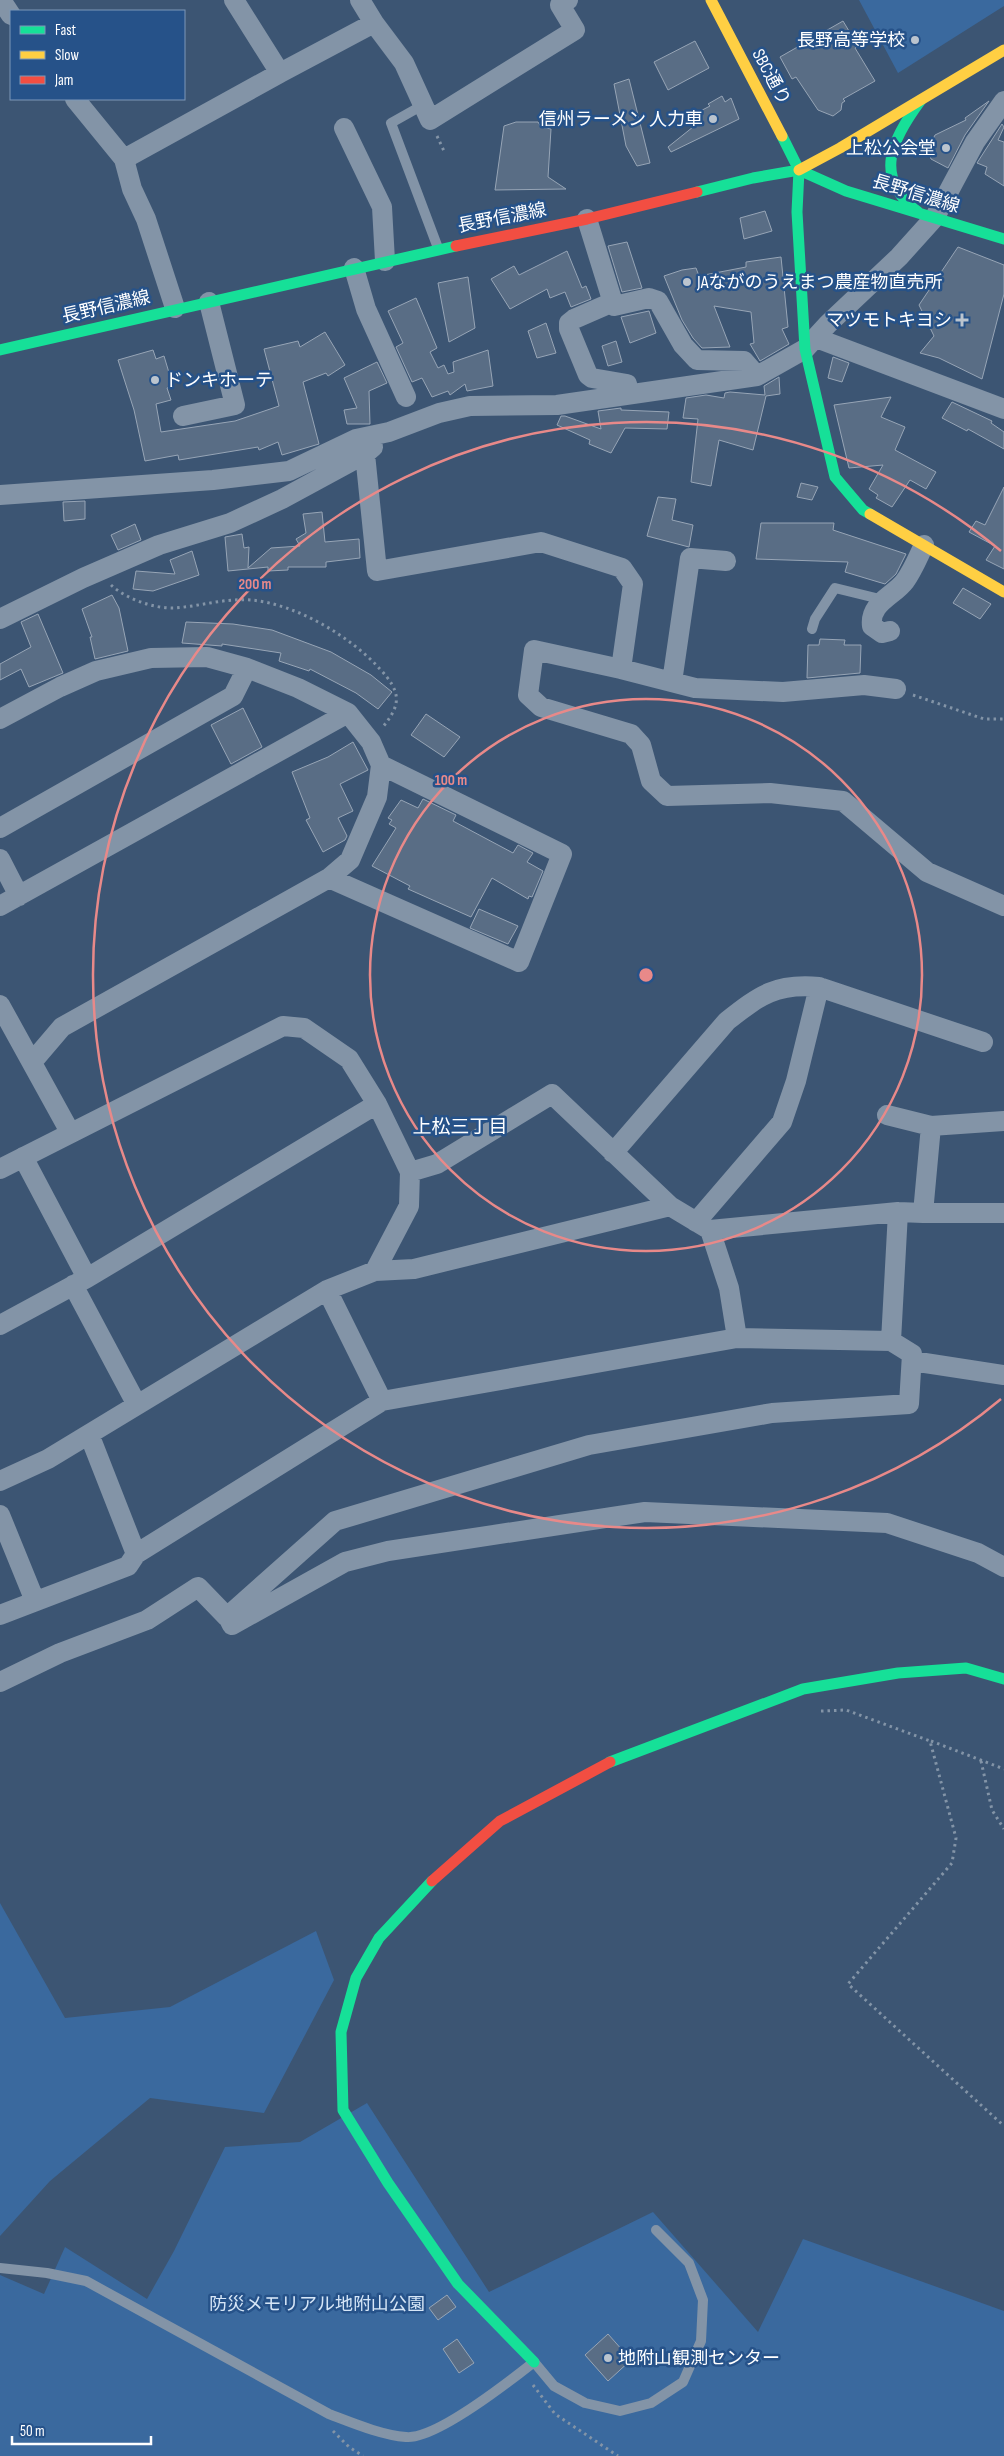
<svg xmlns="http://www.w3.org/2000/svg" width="1004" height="2456" font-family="'Sofia Sans Condensed','Noto Sans JP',sans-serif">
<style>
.green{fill:#3a699e}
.building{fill:#596d85;stroke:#97a5b6}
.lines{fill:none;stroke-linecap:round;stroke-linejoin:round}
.path{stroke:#8394a7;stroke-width:3;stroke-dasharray:2.5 4;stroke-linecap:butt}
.lane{stroke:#8394a7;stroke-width:10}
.street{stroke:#8394a7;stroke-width:20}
.fast{stroke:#16e098;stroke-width:11}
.slow{stroke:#ffcf43;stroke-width:11}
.jam{stroke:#f24e42;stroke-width:11}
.ring{fill:none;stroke:#e88989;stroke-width:2.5}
.poi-dot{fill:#bbc4ce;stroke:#265289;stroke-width:2}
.labels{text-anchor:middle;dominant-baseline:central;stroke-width:5;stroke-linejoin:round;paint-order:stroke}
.poi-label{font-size:18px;fill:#fff;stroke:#265289;text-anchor:end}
.street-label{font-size:18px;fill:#fff;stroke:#265289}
.park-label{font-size:18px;fill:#d6e6f7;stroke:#265289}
.neighbourhood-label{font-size:19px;fill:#fff;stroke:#265289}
.centre{fill:#e88989;stroke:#265289;stroke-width:2.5}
.ring-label{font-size:15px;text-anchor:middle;font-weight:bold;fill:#e88989;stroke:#265289;stroke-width:5;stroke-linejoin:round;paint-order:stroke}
</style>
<rect width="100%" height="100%" fill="#3c5573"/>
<!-- green -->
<path class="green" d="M859 0H1004V6L898 73Z
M0 1903 65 2018 170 2007 316 1931 334 1980 264 2113 150 2098 50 2181 0 2236Z
M367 2103 489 2292 653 2212 758 2332 803 2239 1004 2311V2456H0V2275L44 2294 65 2247 147 2299 174 2251 225 2147 300 2142Z"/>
<!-- building -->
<path class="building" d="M843 21 858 46 855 48 875 81 843 99 845 101 842 103 841 110 833 116 818 110 796 77 792 79 780 57Z
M695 41 709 68 668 90 654 62Z
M629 79 650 163 637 166 626 146 614 84Z
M722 96 725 102 731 98 739 119 671 152 668 147 693 127 689 117 710 106 708 104Z
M989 101 965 135 948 168 931 159 928 150 935 135 966 120 965 118Z
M516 122H538L541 127 551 129 548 177 566 189 495 190 504 126Z
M1002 124 1004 127 998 140 1004 142V186L985 174 987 167 977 163Z
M765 211 772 231 744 239 740 218Z
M627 242 642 288 622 292 608 246Z
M958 247 1004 265V294L982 379 939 358 920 353 934 336 919 305Z
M567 251 582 288 586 286 591 299 571 307 565 292 550 298 547 289 510 309 491 279 514 266 519 275Z
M781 257 788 327 782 329 789 344 760 361 750 344 754 343 751 312 714 306 730 347 702 348 693 338 682 320 664 276 682 270 696 268 699 276 746 267V262Z
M468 277 475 328 449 342 438 283Z
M416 298 437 348 430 352 438 368 444 365 448 374 454 372 453 362 488 350 493 386 467 391 465 384 450 395 448 391 432 397 422 378 412 382 396 347 403 343 388 311Z
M649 311 656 333 630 343 621 317Z
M546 323 556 353 537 358 528 331Z
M325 332 345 365 328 376 326 373 303 382 319 444 282 455 278 442 259 450 258 447 179 460 178 455 145 461 134 410 118 360 153 350 156 359 164 356 173 386 167 388 171 400 156 404 161 432 235 421 279 406 264 349 298 341 300 347Z
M616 341 622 362 608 366 602 346Z
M833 357 849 363 842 382 828 378Z
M377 362 387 383 369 391 370 424H347L344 410 357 408 344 378Z
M779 377 780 394 766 396 753 450 719 440 711 486 691 482 698 419 683 418 686 398 706 395 724 398 725 393 730 392 765 395 764 386Z
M891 397 881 417 905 427 895 450 936 472 926 489 910 480 892 507 876 498 878 495 869 489 883 465 849 468 834 405Z
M952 402 992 421 991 423 1004 432V449L968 429 967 431 942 418Z
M621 408V410L669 412 667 429 625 428 611 453 589 444 590 440 557 425 561 416H565L601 429 598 411Z
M801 483 818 487 812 500 797 497Z
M1004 487V569L986 560 995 546 969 532 976 521 985 525Z
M658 497 676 499 672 520 693 525 689 547 647 536Z
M85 501V519L64 521 63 502Z
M322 512 325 542 359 539 360 558 326 562V567H288V570L268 571V567L228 571 225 537 242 534 244 548 249 547 248 568 271 548 300 546 296 539 306 533 303 514Z
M761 523H834L833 530 906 554 896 574 885 584 845 572 848 562 756 559Z
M135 524 141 540 118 550 111 535Z
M192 551 199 575 153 591 133 589 136 571 175 574 170 560Z
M963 588 991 604 980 619 953 603Z
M112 595 119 608 128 651 95 659 90 637H92L82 609Z
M38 614 63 673 29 687 21 669 0 680V664L31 647 21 622Z
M186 622 233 624 272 630 331 652 371 675 392 692 378 709 356 693 310 669 309 671 279 661 281 653 222 644V646L182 643Z
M820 639 845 640 844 645H861L860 673 807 678 808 645H819Z
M243 708 262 747 231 764 211 725Z
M426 714 460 737 444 757 411 735Z
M353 742 368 770 340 784 353 811 338 818 347 836 345 840 323 852 306 820 310 818 292 772 328 757Z
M423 799 456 815 453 821 513 853 518 845 533 853 527 862 543 871 532 897 529 896 528 899 492 878 471 917 408 889 410 886 372 866 396 828 389 824 392 820 388 818 401 800 418 808Z
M479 909 518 926 508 944 470 928Z
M447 2295 456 2307 438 2320 429 2308Z
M608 2334 631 2360 608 2381 585 2355Z
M457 2339 474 2363 459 2373 443 2349Z"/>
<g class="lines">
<!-- path -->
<path class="path" d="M437 136 444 151
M111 585C126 599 155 609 175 608 201 606 225 598 251 600 296 604 350 636 380 669 401 692 402 704 382 728
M913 695 984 719H1004
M821 1711 846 1710 930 1741 956 1838 952 1863 848 1984 1004 2126
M931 1741 1004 1769
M981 1761 992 1810 1004 1829
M533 2385 555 2414 618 2456
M333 2431 349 2447 363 2456"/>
<!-- lane -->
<path class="lane" d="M423 105 391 123 438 248
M812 629 815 619 835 588 884 600
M0 2268 47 2273 86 2281 329 2414C353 2423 381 2435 406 2437 435 2440 510 2381 534 2362L554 2386 585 2403 620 2411 651 2403 683 2382 701 2341 703 2300 689 2263 656 2230"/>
<!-- street -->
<path class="street" d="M1 0 11 15
M234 0 280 73 374 23
M360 0 374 23 404 63 430 120 575 30 560 5 568 0
M75 99 124 159 132 189 146 219 175 308
M344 128 382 207 385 261
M124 159 280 73
M587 219 614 306 649 298 658 301 683 345 697 360 744 361 757 376
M354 268 366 309 406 397
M613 302 574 319 569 323V329L588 375 592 378 627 384 629 394
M816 338 1004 409
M183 416 235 405 209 302
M365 454 377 571 541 542 622 568 633 584 621 669 534 650 528 695 541 707 631 734 641 745 651 781 667 796 770 793 843 801 927 872 1004 906
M0 495 213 480 289 471 356 439 389 432 439 413 470 406 557 405 757 376 805 349 828 324 899 257 935 217 975 142 1004 101
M0 619 83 578 159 545 230 523 282 499 365 454 373 447
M890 631 882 633 872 626C869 603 894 596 905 581 913 570 918 557 924 545
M621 669 695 688 783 692 864 685 896 689
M672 682 690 558 726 561
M0 719 60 687 96 671 151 658 207 657 247 668 298 688 348 713 371 742 381 765 377 797 350 860 329 878 62 1027 33 1061
M0 828 233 696 247 668
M0 859 19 896
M329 878 519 962 562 854 381 765
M0 906 348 713
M0 1005 70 1132
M887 1115 931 1126
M1004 1121 931 1126 923 1213H1004
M613 1153 727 1021C760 995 776 983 819 987
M23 1157 87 1278
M0 1169 283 1026 304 1028 349 1059 377 1104 410 1172 409 1206 375 1271 327 1290 48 1459 0 1481
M696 1222 782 1122 796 1081 819 987 983 1042
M710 1230 898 1212 923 1213
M375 1271 414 1269 670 1206
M73 1285 137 1405
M327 1290 382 1401 737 1338
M0 1325 87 1278 377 1104
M891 1341 898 1212
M912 1361 1004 1375
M89 1434 136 1554
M0 1515 35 1601
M0 1615 128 1566 136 1554 382 1401
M230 1621 232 1625 345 1562 388 1551 645 1512 887 1523 978 1553 1004 1567
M0 1682 60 1653 147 1620 198 1587 227 1617 335 1521 589 1445 772 1413 909 1404 912 1354 891 1341 737 1338 729 1288 710 1230 670 1206 552 1094 437 1164 410 1172"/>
<!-- fast -->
<path class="fast" d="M782 136 799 170 797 212 805 349 835 477 863 510 870 514
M697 192 753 178 799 170 846 191 1004 239
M918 212C872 177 892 139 921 100
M0 350 456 246
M610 1762 803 1689 898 1673 966 1668 1004 1679
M432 1881 379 1938 356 1978 341 2032 343 2110 388 2183 458 2284 534 2362"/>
<!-- slow -->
<path class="slow" d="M711 0 782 136
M799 170 840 148 1004 50
M870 514 1004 592"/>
<!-- jam -->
<path class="jam" d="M456 246 587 219 697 192
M432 1881 500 1821 610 1762"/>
</g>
<!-- distance rings -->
<g class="ring">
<circle cx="646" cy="975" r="276"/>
<path d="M1001 1399A553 553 0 1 1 1001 551"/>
</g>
<!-- markers -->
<g class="poi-dot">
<circle cx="915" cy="40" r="5"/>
<circle cx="713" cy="119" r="5"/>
<circle cx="946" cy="148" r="5"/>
<circle cx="687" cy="282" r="5"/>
<path d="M959.5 312.5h5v5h5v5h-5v5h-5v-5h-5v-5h5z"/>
<circle cx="155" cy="380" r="5"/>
<circle cx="608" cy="2358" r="5"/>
</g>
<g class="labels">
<!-- poi labels -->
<g class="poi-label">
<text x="905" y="40">長野高等学校</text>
<text x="703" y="119">信州ラーメン 人力車</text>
<text x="936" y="148">上松公会堂</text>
<text x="697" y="282" text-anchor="start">JAながのうえまつ農産物直売所</text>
<text x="952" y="320">マツモトキヨシ</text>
<text x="165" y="380" text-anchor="start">ドンキホーテ</text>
<text x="618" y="2358" text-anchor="start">地附山観測センター</text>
</g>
<!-- street labels -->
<g class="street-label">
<text transform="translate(771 77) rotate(62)">SBC通り</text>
<text transform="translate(916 194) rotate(17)">長野信濃線</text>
<text transform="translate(502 218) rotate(-11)">長野信濃線</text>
<text transform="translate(106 307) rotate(-13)">長野信濃線</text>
</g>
<!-- park labels -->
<g class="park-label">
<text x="317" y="2304">防災メモリアル地附山公園</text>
</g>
<!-- neighbourhood labels -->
<g class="neighbourhood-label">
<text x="460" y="1127">上松三丁目</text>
</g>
</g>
<circle cx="646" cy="975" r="8" class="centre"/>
<g class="ring-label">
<text x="255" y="589">200 m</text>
<text x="451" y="785">100 m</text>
</g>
<!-- legend -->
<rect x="10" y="10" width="175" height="90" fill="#265289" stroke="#7d97b8"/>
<rect x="20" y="26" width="25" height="8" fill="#16e098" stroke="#7d97b8"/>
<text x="55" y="35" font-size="15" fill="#ffffff">Fast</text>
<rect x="20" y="51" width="25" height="8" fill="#ffcf43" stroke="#7d97b8"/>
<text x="55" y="60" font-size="15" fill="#ffffff">Slow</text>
<rect x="20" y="76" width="25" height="8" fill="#f24e42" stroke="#7d97b8"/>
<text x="55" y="85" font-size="15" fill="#ffffff">Jam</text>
<!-- scale -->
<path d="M12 2436v8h139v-8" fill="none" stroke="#ffffff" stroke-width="2.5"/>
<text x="20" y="2436" font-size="15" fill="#ffffff" stroke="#265289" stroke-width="4" paint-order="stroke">50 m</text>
</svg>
